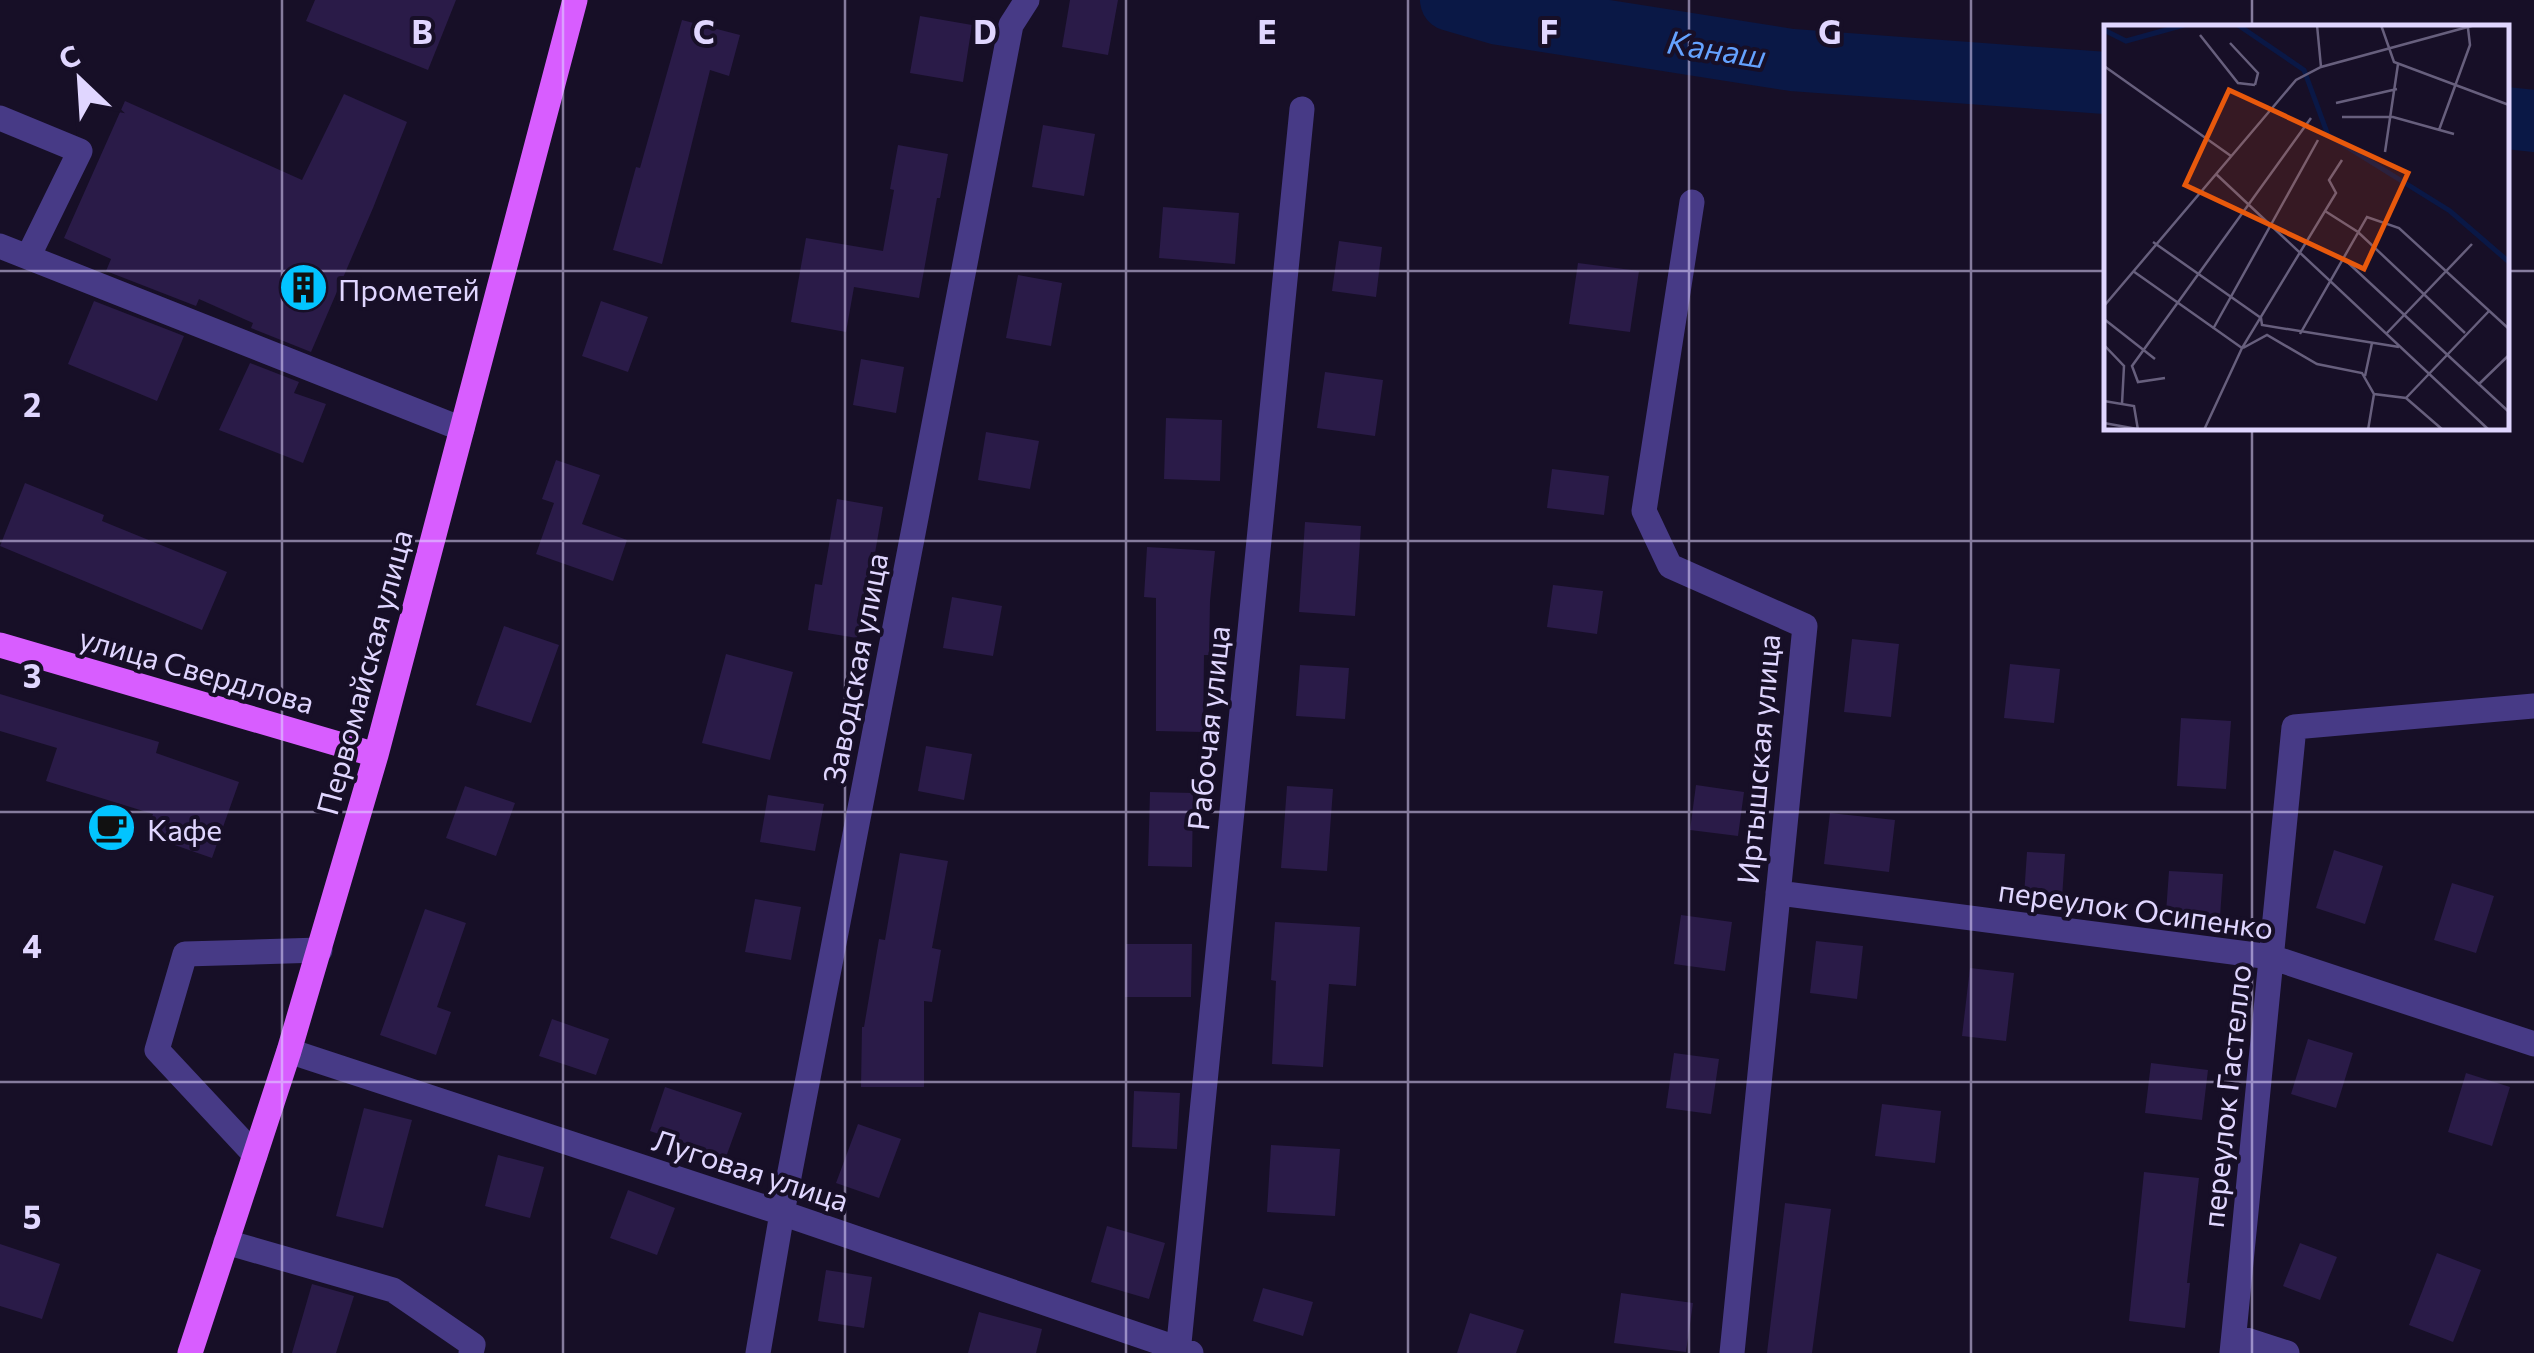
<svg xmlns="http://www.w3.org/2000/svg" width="2534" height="1353" font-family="Commissioner,sans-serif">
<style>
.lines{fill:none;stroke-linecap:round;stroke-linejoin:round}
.river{stroke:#0a1846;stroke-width:62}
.building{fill:#2a1b48}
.minor{stroke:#473a86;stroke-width:25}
.major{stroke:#d85dff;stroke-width:25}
.grid{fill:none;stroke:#e0d6ff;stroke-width:2.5;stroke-opacity:0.55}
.labels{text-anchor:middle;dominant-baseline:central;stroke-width:8;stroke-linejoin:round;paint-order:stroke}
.poi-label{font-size:30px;fill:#e0d6ff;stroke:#170f27;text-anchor:start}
.street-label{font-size:30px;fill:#e0d6ff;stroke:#170f27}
.water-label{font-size:32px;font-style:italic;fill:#64a2ff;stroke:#170f27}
.inset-river{fill:none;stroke:#0a1846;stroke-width:5}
.inset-road{fill:none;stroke:#675f7d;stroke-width:2.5}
.view{fill:#e8590c;fill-opacity:0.15;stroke:#e8590c;stroke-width:5}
.inset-edge{fill:none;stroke:#e0d6ff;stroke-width:5}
.grid-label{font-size:32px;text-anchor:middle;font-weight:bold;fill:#e0d6ff;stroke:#170f27;stroke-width:8;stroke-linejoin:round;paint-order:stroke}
</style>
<rect width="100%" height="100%" fill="#170f27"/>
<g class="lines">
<!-- river -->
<path class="river" d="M1451 0 1499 14 1792 60 2106 83
M2506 118 2534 121"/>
</g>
<!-- building -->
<path class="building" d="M315 0H456L428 70 306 21Z
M1070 0H1118L1108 55 1062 47Z
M920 16 972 25 963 82 910 73Z
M682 20 740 35 729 76 710 70 662 264 613 250 636 167 640 168Z
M344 94 407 122 373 208 311 352 251 328 253 323 199 299 196 306 106 271 111 259 64 238 125 101 302 180Z
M1043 125 1095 134 1084 196 1032 187Z
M898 145 948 154 940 198H937L919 298 854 287 846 332 791 322 806 238 883 251 894 190 890 189Z
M1163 207 1239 213 1235 264 1159 258Z
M1339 241 1382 247 1376 297 1332 291Z
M1578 263 1639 271 1630 332 1569 324Z
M1018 275 1062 283 1051 346 1006 338Z
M94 301 184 336 157 401 68 364Z
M601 301 648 317 628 372 582 356Z
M861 359 904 367 896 413 853 405Z
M250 363 299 382 294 393 326 404 303 463 219 430Z
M1325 372 1383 380 1375 436 1317 428Z
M1166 418 1222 420 1220 481 1164 479Z
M986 432 1039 441 1030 489 978 480Z
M556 460 600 475 582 524 627 540 613 581 536 554 554 503 542 499Z
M1552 469 1609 476 1604 515 1547 508Z
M25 483 104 515 102 521 227 572 202 630 0 546Z
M837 499 883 507 875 553 871 552 857 638 808 630 815 584 822 585Z
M1305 522 1361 526 1355 616 1299 612Z
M1147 547 1215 551 1210 601 1209 655H1204L1203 732 1156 731V598L1144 597Z
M1553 585 1603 591 1597 634 1547 627Z
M952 597 1002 606 993 656 943 648Z
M504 626 559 645 531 723 476 705Z
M1852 639 1899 644 1891 717 1844 712Z
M726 654 793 672 770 760 702 743Z
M2010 664 2060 669 2054 723 2004 718Z
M1300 665 1349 668 1345 719 1296 716Z
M0 694 159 742 156 753 239 782 212 858 146 835 153 814 46 781 57 748 0 731Z
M2181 718 2231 721 2226 789 2177 786Z
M926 746 972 754 964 800 918 791Z
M1696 785 1744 792 1738 836 1690 830Z
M465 786 515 803 496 856 446 838Z
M1287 786 1333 789 1327 871 1281 868Z
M1150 792 1193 793 1192 867 1148 866Z
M768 795 824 804 815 851 760 842Z
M1830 813 1895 820 1889 872 1824 864Z
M2334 850 2383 866 2365 924 2316 908Z
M2027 852 2065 854 2062 898 2024 896Z
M900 853 948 861 932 948 941 950 932 1002 924 1001V1087H861L862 1027H864L879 939 885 940Z
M2169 871 2223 874 2220 917 2166 913Z
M2452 883 2494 896 2476 953 2434 940Z
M755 899 801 907 791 960 745 952Z
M425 909 466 923 437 1007 451 1012 436 1055 380 1035Z
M1681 915 1732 922 1725 971 1674 964Z
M1275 922 1360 927 1356 986 1329 984 1323 1067 1272 1064 1276 981 1271 980Z
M1816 941 1863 946 1857 999 1810 993Z
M1126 944H1192L1191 997H1125Z
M1970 968 2014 973 2006 1041 1962 1036Z
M552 1019 609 1039 596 1075 539 1056Z
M2308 1039 2353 1053 2336 1108 2291 1094Z
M1674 1053 1719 1059 1711 1114 1666 1108Z
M2151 1063 2208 1070 2202 1120 2145 1113Z
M2466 1073 2510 1087 2492 1146 2448 1132Z
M665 1087 742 1113 726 1157 650 1131Z
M1134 1091 1180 1093 1177 1149 1132 1147Z
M1882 1104 1941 1111 1935 1163 1875 1156Z
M364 1108 412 1120 383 1228 336 1216Z
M858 1124 901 1139 879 1198 836 1183Z
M1271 1145 1340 1149 1335 1216 1267 1212Z
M498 1155 544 1167 530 1218 485 1206Z
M2144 1172 2199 1178 2187 1283H2190L2185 1328 2129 1321Z
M628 1190 675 1208 657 1255 610 1238Z
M1785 1203 1831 1209 1812 1353H1767Z
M1107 1226 1165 1243 1149 1299 1091 1282Z
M2300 1243 2337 1257 2320 1300 2283 1286Z
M0 1244 60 1264 42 1319 0 1306Z
M2437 1253 2481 1270 2453 1342 2409 1325Z
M826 1270 872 1277 864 1328 818 1321Z
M312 1284 354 1296 336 1353H292Z
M1263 1288 1313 1302 1303 1336 1253 1321Z
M1621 1293 1693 1303 1686 1352 1614 1343Z
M979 1312 1042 1329 1036 1353H968Z
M1470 1313 1524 1330 1516 1353H1457Z"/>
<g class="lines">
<!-- minor -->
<path class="minor" d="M0 118 80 151 28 257
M1692 202 1644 511 1670 566 1805 626 1732 1353
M0 246 462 429
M1778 893 2271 957 2534 1044
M289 1051 782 1213 1191 1353
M255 1155 157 1050 185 954 320 950
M226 1242 393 1290 473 1345 471 1353
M2234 1336 2287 1353
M758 1353 782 1213 1011 25 1027 0
M1178 1353 1302 109
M2232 1353 2294 727 2534 706"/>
<!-- major -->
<path class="major" d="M0 645 376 755
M190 1353 289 1051 376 755 575 0"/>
</g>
<!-- grid -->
<path class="grid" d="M282 0V1353M563 0V1353M845 0V1353M1126 0V1353M1408 0V1353M1689 0V1353M1971 0V1353M2252 0V28M0 271H2106M2506 271H2534M2252 428V1353M0 541H2534M0 812H2534M0 1082H2534"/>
<!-- icons -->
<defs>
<symbol id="building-disc" viewBox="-11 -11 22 22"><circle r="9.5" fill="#02c4ff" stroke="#170f27"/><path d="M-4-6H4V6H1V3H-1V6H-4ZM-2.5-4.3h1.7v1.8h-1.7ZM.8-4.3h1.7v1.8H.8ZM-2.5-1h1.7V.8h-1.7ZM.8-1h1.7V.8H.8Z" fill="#111"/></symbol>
<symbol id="cafe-disc" viewBox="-11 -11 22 22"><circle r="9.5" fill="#02c4ff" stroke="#170f27"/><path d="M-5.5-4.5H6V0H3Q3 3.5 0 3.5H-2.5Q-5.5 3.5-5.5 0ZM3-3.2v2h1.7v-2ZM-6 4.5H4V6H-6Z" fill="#111"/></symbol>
</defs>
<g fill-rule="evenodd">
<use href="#building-disc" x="276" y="260" width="55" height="55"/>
<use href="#cafe-disc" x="84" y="800" width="55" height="55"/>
</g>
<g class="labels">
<!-- poi labels -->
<g class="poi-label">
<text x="338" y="288">Прометей</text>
<text x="147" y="828">Кафе</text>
</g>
<!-- street labels -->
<g class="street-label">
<text transform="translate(854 668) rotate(-79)">Заводская улица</text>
<text transform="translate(197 669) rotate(16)">улица Свердлова</text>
<text transform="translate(363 672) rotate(-75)">Первомайская улица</text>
<text transform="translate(1207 728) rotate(-84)">Рабочая улица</text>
<text transform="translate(1757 759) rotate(-85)">Иртышская улица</text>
<text transform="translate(2136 908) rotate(8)">переулок Осипенко</text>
<text transform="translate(2225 1096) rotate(-84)">переулок Гастелло</text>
<text transform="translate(751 1169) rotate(18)">Луговая улица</text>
</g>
<!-- water labels -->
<g class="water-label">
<text transform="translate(1717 48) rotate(9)">Канаш</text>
</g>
</g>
<!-- overview -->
<g transform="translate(2104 25)">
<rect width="405" height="405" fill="#170f27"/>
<path class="inset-river" d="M134 0 200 45 224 110 346 186 405 237M0 5 22 16 80 0"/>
<path class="inset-road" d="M213 0 217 42M277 0 290 37 405 80M96 10 134 58 151 60M126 18 154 48 151 60M0 41 127 131M232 78 293 64M238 92H289L350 109M335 105 366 20 364 3M281 127 294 39M112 149 385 405M221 186 254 207 361 308M49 217 157 293 158 300 295 322M239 233 405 387M29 246 138 323M0 281 192 55 217 42 371 0M0 294 51 334M109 304 214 115M196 309 263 192 295 203 405 304M282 309 368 219M0 320 20 341 18 379M139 323 163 310 213 339 258 348 270 369 302 373 339 405M261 351 268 318M61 353 34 357 28 341 207 93M375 359 405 330M302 373 385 286M0 376 30 381 34 405M0 398 33 404M100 405 138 323 232 168 225 155 238 135M264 405 270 369"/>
<path class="view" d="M125 65 304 148 260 244 81 160Z"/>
<rect width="405" height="405" class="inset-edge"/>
</g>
<g class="grid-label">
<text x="422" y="44">B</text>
<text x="704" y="44">C</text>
<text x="985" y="44">D</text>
<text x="1267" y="44">E</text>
<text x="1549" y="44">F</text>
<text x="1830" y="44">G</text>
<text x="32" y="417">2</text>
<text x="32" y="688">3</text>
<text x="32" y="958">4</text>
<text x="32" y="1229">5</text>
</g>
<!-- north arrow -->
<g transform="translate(80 80) rotate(335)" stroke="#170f27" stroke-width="8" paint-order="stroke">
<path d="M0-8L18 38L0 25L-18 38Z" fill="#e0d6ff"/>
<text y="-15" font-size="28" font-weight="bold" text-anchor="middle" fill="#e0d6ff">С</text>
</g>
</svg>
